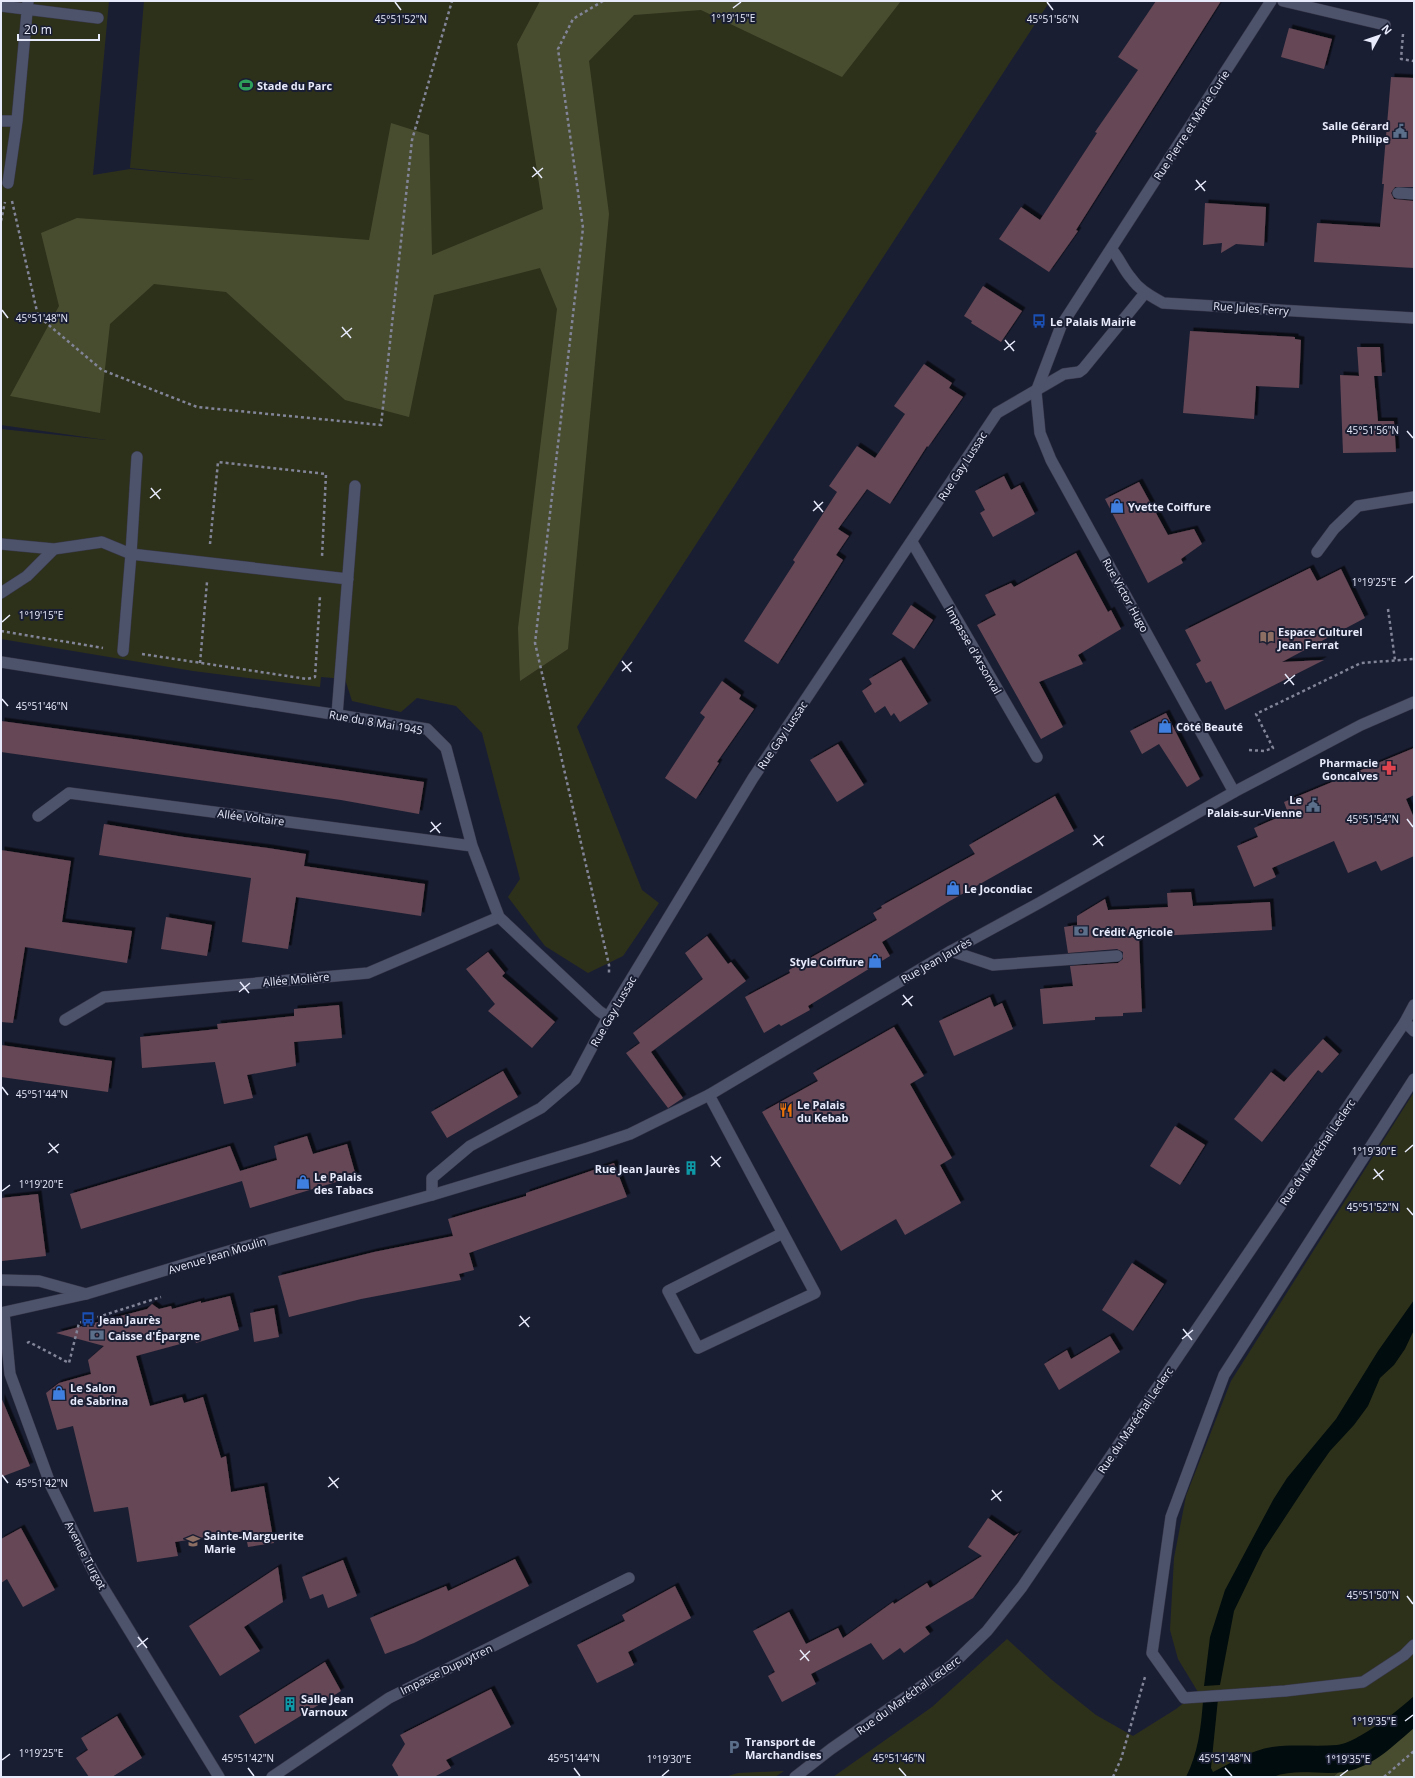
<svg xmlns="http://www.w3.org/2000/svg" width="1415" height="1778" font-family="'Open Sans',sans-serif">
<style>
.green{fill:#2e311a}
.forest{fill:#494d30}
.water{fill:#000c0e}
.building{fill:#664754;filter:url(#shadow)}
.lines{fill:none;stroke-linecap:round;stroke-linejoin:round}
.service-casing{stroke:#38394b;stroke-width:12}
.minor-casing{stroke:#38394b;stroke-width:12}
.tertiary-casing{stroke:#38394b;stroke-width:12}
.secondary-casing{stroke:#38394b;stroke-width:12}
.path{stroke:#828598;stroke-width:2.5;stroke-dasharray:3 3;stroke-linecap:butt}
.service{stroke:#4e536c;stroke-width:11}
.minor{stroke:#4e536c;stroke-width:11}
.tertiary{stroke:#4e536c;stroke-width:11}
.secondary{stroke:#4e536c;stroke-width:11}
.ticks{fill:none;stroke:#e7eafa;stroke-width:1.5}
.labels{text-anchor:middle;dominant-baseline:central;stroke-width:4;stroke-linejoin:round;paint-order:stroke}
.poi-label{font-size:11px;font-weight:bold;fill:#e7eafa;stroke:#1a1e33;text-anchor:start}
.street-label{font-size:11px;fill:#e7eafa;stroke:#1a1e33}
.ticks-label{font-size:10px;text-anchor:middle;fill:#e7eafa;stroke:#1a1e33;stroke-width:4;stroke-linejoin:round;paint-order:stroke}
</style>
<defs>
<filter id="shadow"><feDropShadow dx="3.5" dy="-3.5" stdDeviation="0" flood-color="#0009"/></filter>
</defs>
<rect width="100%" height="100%" fill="#1a1e33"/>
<!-- green -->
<path class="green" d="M1 1H109L93 175 130 169 253 180 130 168 144 1H1050L577 727 642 890 659 903 623 956 588 973 545 946 508 897 520 879 482 733 456 706 417 698 401 712 352 701 345 679 321 677 320 687 193 671 1 639V429L106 440 1 425Z
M1414 1092V1710L1333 1777H833L932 1707 1007 1639 1052 1680 1096 1715 1133 1736 1176 1709 1198 1692 1178 1659 1170 1630 1174 1558 1186 1496 1231 1381Z
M784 1771 775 1777H725L738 1773Z"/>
<!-- forest -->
<path class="forest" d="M540 1H901L842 77 701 10 634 15 589 61 609 214 568 649 520 681 518 628 557 309 540 268 434 295 409 417 345 400 226 292 154 284 110 324 100 413 10 396 59 306 41 233 77 218 369 240 391 123 429 135 432 255 543 209 517 44Z
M1414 1710V1777H1333Z"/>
<!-- water -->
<path class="water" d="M1414 1300V1330L1405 1349 1394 1365 1380 1378 1368 1406 1354 1425 1330 1451 1313 1475 1263 1551 1234 1611 1220 1685 1204 1686 1210 1637 1225 1590 1273 1500 1287 1478 1336 1419 1378 1351Z
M1414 1696V1728C1387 1751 1366 1774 1328 1773 1309 1773 1291 1770 1273 1777H1186C1198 1753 1201 1728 1203 1701L1218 1699 1211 1768 1213 1772C1231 1763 1251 1750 1272 1747 1293 1744 1315 1747 1337 1745 1357 1743 1399 1710 1414 1696Z"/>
<!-- building -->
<path class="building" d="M1156 1H1221L1076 230 1078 231 1049 272 999 239 1021 207 1040 220 1097 133 1095 132 1138 70 1118 57Z
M1289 28 1332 39 1324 69 1281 57Z
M1391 77 1414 78V187H1395L1391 193 1394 199 1414 201V268L1314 262 1317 223 1380 227 1384 184H1382Z
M1205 203 1266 207 1264 246 1236 244 1221 253 1222 243 1203 245Z
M983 286 1022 311 1001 342 971 323 972 321 964 316Z
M1190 331 1295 337V339L1301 340 1299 388 1256 386 1254 419 1183 413Z
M1357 347H1380L1382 376H1374L1378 421H1394L1396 452 1343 453 1340 375 1359 376Z
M924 364 952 383 949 388 963 397 928 447 927 446 890 504 867 489 838 529 849 536 836 555 843 560 778 664 744 641 795 562 793 560 837 492 829 486 857 446 875 458 905 414 894 406Z
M1004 476 1011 490 1020 485 1035 514 993 537 980 513 985 510 975 491Z
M1139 482 1168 535 1194 529 1202 544 1181 559 1183 563 1148 583 1105 499Z
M1076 553 1108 612 1111 610 1121 629 1078 655 1083 664 1039 682 1063 727 1041 739 977 625 996 615 985 595 1011 583 1014 587Z
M1310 568 1317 581 1341 569 1365 618 1282 662 1324 660 1225 710 1211 681 1206 683 1196 664 1201 661 1185 630Z
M911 605 933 620 914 649 892 634Z
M901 660 928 704 900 722 894 713 891 716 885 706 875 713 862 691 872 684 869 679Z
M722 681 741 695 739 699 754 709 717 762 719 763 696 799 665 778 705 717 700 713Z
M1166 713 1200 779 1187 787 1159 744 1142 754 1130 731Z
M1 721 133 739 424 782 419 814 341 800 1 752Z
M838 744 864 785 837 802 810 760Z
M1414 748V795L1406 799 1414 818V856L1381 871 1376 861 1348 873 1334 841 1272 868 1276 877 1254 887 1237 846 1258 837 1254 828 1288 813 1284 802Z
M1055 796 1074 831 948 902 882 942 890 956 808 1006 810 1010 781 1026 779 1024 764 1033 745 997 790 973 789 970 877 920 873 913 882 908 881 906 975 854 969 845Z
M104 824 184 837 268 848 306 854 304 866 425 884 421 916 296 897 288 949 242 942 251 878 99 855Z
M1 850 71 861 62 922 132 931 127 963 25 947 13 1023 1 1022Z
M1191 892 1193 906 1270 902 1272 930 1139 937 1142 1012 1123 1013V1016L1095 1017V1020L1043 1024 1040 989 1073 986 1070 966 1118 963 1123 959V952L1117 949 1068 953 1064 927 1077 925V916L1105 899 1108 910 1168 907 1167 893Z
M166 917 212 925 207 956 161 949Z
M707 936 728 964 731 962 746 981 651 1052 683 1098 668 1108 626 1053 640 1043 633 1033 703 979 685 953Z
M488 952 505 973 502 976 555 1022 532 1048 488 1011 495 1004 466 969Z
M990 997 994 1007 1002 1003 1013 1029 954 1056 939 1021Z
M339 1005 342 1038 294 1042 296 1066 247 1075 253 1098 224 1104 215 1062 142 1068 140 1037 218 1029 217 1024 294 1016V1009Z
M894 1027 924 1076 910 1084 952 1158 940 1165 961 1203 905 1235 896 1219 841 1251 762 1112 818 1081 813 1073Z
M1323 1039 1339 1054 1322 1073 1318 1070 1262 1142 1234 1119 1271 1072 1284 1082Z
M1 1045 112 1061 108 1092 1 1077Z
M503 1071 518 1097 447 1138 431 1112Z
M1175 1126 1205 1145 1180 1185 1150 1166Z
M307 1136 313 1154 347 1144 356 1176 250 1208 242 1181 81 1229 70 1194 230 1146 240 1171 277 1160 274 1146Z
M614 1163 627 1197 469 1253 474 1270 459 1274 461 1280 361 1299 289 1317 278 1276 374 1252 453 1236 448 1219 526 1196V1193Z
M38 1194 46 1256 2 1261 1 1198Z
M1132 1263 1164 1284 1133 1331 1102 1310Z
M230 1296 239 1330 196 1343 195 1340 136 1356 150 1406 182 1397 184 1403 203 1397 221 1458 226 1456 231 1492 264 1486 274 1543 248 1547 245 1531 175 1542 178 1556 137 1562 128 1507 94 1512 73 1426 57 1430 46 1393 59 1383 91 1374 88 1360 104 1346 56 1333 147 1309 152 1304 159 1309 171 1306 172 1309 201 1301V1303Z
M274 1308 279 1337 254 1342 250 1313Z
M1110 1336 1120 1352 1059 1390 1044 1364 1067 1350 1071 1359Z
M1 1397 30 1466 1 1477Z
M988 1518 1014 1536 1019 1533 973 1598 925 1627 930 1634 904 1653 900 1648 883 1660 871 1643 811 1674 816 1684 782 1702 768 1676 775 1672 753 1631 789 1612 806 1644 838 1628 843 1638 893 1602 894 1604 927 1583 930 1588 982 1556 968 1547Z
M21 1528 55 1590 23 1607 7 1579 1 1583V1539Z
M515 1559 529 1586 414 1643 385 1654 370 1618 446 1586 448 1591Z
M343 1560 357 1596 328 1608 323 1594 310 1599 302 1577Z
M278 1567 283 1602 244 1627 260 1651 220 1676 189 1626Z
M675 1586 691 1618 628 1652 634 1665 597 1683 577 1645 625 1621 622 1615Z
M325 1662 341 1691 255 1744 239 1716Z
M491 1689 511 1727 446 1760 451 1768 434 1777H399L392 1765 405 1744 400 1735Z
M117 1716 142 1758 112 1777H89L76 1758 88 1750 81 1738Z"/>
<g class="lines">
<defs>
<path id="service" d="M1283 1 1385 25
M1 6 98 18
M1 121H17
M8 183 17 121 28 1
M1398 193 1414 194
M1 544 54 549 27 576 1 593
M54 549 102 542 131 554 137 457
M1317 552 1334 529 1358 506 1414 497
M123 651 131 554 348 579
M337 715 355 486
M1405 1022 1414 1031
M1414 1079 1224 1375 1171 1517 1152 1653 1184 1698 1285 1691 1363 1682 1404 1655 1414 1645
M709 1095 815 1293 698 1348 668 1291 783 1233
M1 1280 39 1281 86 1294"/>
<path id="minor" d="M1112 250C1120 259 1123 269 1131 278 1139 290 1151 296 1163 303L1414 318
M912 542 1037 757
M1 662 427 729 446 748 472 846 499 917 599 1011 608 1017
M38 816 69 793 472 846
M951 951 993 965 1117 956
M65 1020 104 997 368 973 499 917
M432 1195V1178L470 1146 541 1108 575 1079 608 1017 753 778 997 413 1064 374 1079 372 1083 369 1145 293
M4 1313 10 1374 51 1486 93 1571 219 1777
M272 1777 389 1698 629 1578"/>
<path id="tertiary" d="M1234 792 1051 460 1040 433 1036 392 1061 326 1271 1"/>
<path id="secondary" d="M1 1313 86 1294 229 1251 432 1195 588 1148 630 1134 709 1095 951 951 1039 903 1234 792 1361 725 1414 702
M795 1777 831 1749 952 1665 987 1631 1022 1587 1405 1022 1414 1005"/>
</defs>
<!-- service casing -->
<use href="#service" class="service-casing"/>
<!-- minor casing -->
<use href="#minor" class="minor-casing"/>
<!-- tertiary casing -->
<use href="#tertiary" class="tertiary-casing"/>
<!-- secondary casing -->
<use href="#secondary" class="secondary-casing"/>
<!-- path -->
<path class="path" d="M603 1 573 19 558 49 583 228 535 643 609 965V975
M1403 34 1401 59 1414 61
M12 201 38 316 102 370 197 407 381 425 412 140 452 1
M1 221 5 202
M210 544 218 462 326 474 322 557
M1388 609 1395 660
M1 631 103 648
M142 654 307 679 315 677 320 596
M200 663 207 582
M1249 750 1264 751 1273 748 1256 714 1361 663 1414 659
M27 1343 29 1342 69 1363 79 1323 161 1297
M1113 1777 1121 1759 1145 1677
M1384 1777 1414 1751"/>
<!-- service -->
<use href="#service" class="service"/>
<!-- minor -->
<use href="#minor" class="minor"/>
<!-- tertiary -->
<use href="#tertiary" class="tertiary"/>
<!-- secondary -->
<use href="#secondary" class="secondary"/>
</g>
<!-- ticks -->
<path class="ticks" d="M395 2 401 10M1047 2 1053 10M733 8 741 2M533 167 542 178M532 177 543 168M1196 180 1205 191M1195 190 1206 181M2 310 8 318M342 327 351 338M341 337 352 328M1005 340 1014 351M1004 350 1015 341M1407 431 1413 438M151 488 160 499M150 498 161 489M814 501 823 512M813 511 823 502M1405 583 1413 576M2 622 10 615M622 661 631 672M622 671 632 662M1285 674 1294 685M1284 684 1295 675M2 699 8 706M1407 819 1413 827M431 822 440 833M430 832 441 823M1094 835 1103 846M1093 845 1104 836M240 982 249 993M239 992 250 983M903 995 912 1006M902 1005 913 996M2 1087 8 1095M49 1143 58 1153M1405 1152 1413 1145M48 1153 59 1144M711 1156 720 1167M711 1166 721 1157M1374 1169 1383 1180M1373 1179 1384 1170M2 1191 10 1185M1407 1208 1413 1215M520 1316 529 1327M519 1326 530 1317M1183 1329 1192 1340M1182 1339 1193 1330M2 1475 8 1483M329 1477 338 1488M328 1487 339 1478M992 1490 1001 1501M991 1500 1002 1491M1407 1596 1413 1604M138 1637 147 1648M137 1647 148 1638M800 1650 809 1661M800 1660 810 1651M1405 1721 1413 1715M2 1760 10 1754M248 1768 254 1776M574 1768 580 1776M899 1768 906 1776M1225 1768 1232 1776M662 1776 669 1770M1340 1776 1348 1770"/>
<!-- icons -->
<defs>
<symbol id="stadium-bare" viewBox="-9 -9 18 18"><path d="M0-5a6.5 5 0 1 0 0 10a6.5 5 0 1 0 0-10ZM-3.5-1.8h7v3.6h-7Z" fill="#2e9e5b" stroke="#1a1e33" stroke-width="2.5" paint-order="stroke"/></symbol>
<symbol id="civic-bare" viewBox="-9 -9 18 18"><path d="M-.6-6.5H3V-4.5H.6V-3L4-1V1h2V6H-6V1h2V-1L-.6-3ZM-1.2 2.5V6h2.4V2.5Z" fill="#5c6f8a" stroke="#1a1e33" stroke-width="2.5" paint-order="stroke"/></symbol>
<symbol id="bus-bare" viewBox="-9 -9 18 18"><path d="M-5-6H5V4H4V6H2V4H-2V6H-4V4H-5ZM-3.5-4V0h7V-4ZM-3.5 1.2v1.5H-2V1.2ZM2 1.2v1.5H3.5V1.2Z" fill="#1a4fb4" stroke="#1a1e33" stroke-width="2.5" paint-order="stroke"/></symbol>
<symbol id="shop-bare" viewBox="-9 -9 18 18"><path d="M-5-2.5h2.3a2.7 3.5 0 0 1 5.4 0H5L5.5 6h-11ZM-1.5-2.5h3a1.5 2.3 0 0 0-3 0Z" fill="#3f7fe0" stroke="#1a1e33" stroke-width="2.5" paint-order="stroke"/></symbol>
<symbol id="library-bare" viewBox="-9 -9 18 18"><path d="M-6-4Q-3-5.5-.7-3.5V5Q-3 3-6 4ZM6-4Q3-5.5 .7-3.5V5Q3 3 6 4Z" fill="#8d6e63" stroke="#1a1e33" stroke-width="2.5" paint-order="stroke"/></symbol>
<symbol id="pharmacy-bare" viewBox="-9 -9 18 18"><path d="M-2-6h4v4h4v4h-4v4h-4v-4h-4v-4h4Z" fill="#e0444e" stroke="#1a1e33" stroke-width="2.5" paint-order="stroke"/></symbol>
<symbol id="bank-bare" viewBox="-9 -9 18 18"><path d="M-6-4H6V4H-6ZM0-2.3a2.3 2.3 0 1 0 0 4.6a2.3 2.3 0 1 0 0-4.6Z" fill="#5c6f8a" stroke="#1a1e33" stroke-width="2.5" paint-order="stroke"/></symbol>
<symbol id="restaurant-bare" viewBox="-9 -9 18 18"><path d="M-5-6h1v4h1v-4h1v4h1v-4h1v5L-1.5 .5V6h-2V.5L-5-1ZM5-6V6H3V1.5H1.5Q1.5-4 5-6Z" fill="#e8710a" stroke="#1a1e33" stroke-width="2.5" paint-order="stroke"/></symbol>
<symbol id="building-bare" viewBox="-9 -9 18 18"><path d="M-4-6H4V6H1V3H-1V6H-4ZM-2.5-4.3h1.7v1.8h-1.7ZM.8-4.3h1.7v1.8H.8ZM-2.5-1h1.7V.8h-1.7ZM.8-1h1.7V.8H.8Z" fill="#0f9aa8" stroke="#1a1e33" stroke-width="2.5" paint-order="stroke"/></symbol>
<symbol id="school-bare" viewBox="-9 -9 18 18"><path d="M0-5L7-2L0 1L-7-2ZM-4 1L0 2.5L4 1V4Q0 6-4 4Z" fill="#8d6e63" stroke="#1a1e33" stroke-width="2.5" paint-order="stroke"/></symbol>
<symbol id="parking-bare" viewBox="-9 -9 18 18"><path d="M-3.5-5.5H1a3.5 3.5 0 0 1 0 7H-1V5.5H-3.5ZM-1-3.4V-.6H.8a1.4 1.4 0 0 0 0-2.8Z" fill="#5c6f8a" stroke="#1a1e33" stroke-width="2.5" paint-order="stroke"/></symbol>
</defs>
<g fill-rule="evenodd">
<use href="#stadium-bare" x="236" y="75" width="20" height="20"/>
<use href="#civic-bare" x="1390" y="121" width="20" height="20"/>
<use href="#bus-bare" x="1029" y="311" width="20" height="20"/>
<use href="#shop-bare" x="1107" y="496" width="20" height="20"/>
<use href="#library-bare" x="1257" y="627" width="20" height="20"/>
<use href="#shop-bare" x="1155" y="716" width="20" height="20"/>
<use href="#pharmacy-bare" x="1379" y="758" width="20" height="20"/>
<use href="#civic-bare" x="1303" y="795" width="20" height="20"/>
<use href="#shop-bare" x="943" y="878" width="20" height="20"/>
<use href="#bank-bare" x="1071" y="921" width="20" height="20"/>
<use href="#shop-bare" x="865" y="951" width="20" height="20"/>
<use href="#restaurant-bare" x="776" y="1100" width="20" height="20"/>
<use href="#building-bare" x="681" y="1158" width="20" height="20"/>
<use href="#shop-bare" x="293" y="1172" width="20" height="20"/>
<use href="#bus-bare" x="78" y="1309" width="20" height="20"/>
<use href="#bank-bare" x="87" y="1325" width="20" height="20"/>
<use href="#shop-bare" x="49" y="1383" width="20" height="20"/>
<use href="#school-bare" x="183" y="1531" width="20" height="20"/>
<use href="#building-bare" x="280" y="1694" width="20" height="20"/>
<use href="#parking-bare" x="724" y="1737" width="20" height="20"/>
</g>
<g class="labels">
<!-- poi labels -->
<g class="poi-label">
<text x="257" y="85">Stade du Parc</text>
<text x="1389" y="125" text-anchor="end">Salle Gérard<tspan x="1389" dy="13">Philipe</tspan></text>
<text x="1050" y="321">Le Palais Mairie</text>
<text x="1128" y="506">Yvette Coiffure</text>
<text x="1278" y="631">Espace Culturel<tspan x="1278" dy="13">Jean Ferrat</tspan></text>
<text x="1176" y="726">Côté Beauté</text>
<text x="1378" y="762" text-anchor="end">Pharmacie<tspan x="1378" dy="13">Goncalves</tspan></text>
<text x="1302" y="799" text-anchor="end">Le<tspan x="1302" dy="13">Palais-sur-Vienne</tspan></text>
<text x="964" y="888">Le Jocondiac</text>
<text x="1092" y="931">Crédit Agricole</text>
<text x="864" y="961" text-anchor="end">Style Coiffure</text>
<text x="797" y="1104">Le Palais<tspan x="797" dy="13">du Kebab</tspan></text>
<text x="680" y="1168" text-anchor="end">Rue Jean Jaurès</text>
<text x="314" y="1176">Le Palais<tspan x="314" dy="13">des Tabacs</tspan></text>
<text x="99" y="1319">Jean Jaurès</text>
<text x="108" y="1335">Caisse d'Épargne</text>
<text x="70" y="1387">Le Salon<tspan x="70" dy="13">de Sabrina</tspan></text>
<text x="204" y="1535">Sainte-Marguerite<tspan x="204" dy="13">Marie</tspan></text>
<text x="301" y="1698">Salle Jean<tspan x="301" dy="13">Varnoux</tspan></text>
<text x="745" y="1741">Transport de<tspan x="745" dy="13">Marchandises</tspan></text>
</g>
<!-- street labels -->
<g class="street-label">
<text transform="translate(1191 125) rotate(-57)">Rue Pierre et Marie Curie</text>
<text transform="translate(1251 308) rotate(4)">Rue Jules Ferry</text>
<text transform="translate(962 466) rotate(-57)">Rue Gay Lussac</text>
<text transform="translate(1126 595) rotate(61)">Rue Victor Hugo</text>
<text transform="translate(974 650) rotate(60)">Impasse d'Arsonval</text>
<text transform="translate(376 722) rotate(10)">Rue du 8 Mai 1945</text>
<text transform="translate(782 735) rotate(-56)">Rue Gay Lussac</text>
<text transform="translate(251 817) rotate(7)">Allée Voltaire</text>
<text transform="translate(936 960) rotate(-30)">Rue Jean Jaurès</text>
<text transform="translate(296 979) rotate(-5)">Allée Molière</text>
<text transform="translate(613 1011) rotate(-60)">Rue Gay Lussac</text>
<text transform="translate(1317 1152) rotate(-56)">Rue du Maréchal Leclerc</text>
<text transform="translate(217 1255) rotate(-17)">Avenue Jean Moulin</text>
<text transform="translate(1135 1420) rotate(-56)">Rue du Maréchal Leclerc</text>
<text transform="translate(86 1555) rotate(62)">Avenue Turgot</text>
<text transform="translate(446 1669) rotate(-26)">Impasse Dupuytren</text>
<text transform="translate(908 1695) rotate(-36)">Rue du Maréchal Leclerc</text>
</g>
</g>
<g class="ticks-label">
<text x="733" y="22">1°19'15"E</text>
<text x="401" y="23">45°51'52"N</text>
<text x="1053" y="23">45°51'56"N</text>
<text x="42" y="322">45°51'48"N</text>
<text x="1373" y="434">45°51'56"N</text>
<text x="1374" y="586">1°19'25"E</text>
<text x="41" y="619">1°19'15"E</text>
<text x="42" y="710">45°51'46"N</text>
<text x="1373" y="823">45°51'54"N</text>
<text x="42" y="1098">45°51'44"N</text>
<text x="1374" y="1155">1°19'30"E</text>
<text x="41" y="1188">1°19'20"E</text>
<text x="1373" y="1211">45°51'52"N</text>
<text x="42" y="1487">45°51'42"N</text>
<text x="1373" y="1599">45°51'50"N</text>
<text x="1374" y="1725">1°19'35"E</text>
<text x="41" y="1757">1°19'25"E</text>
<text x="248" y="1762">45°51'42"N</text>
<text x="574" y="1762">45°51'44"N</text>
<text x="899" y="1762">45°51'46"N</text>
<text x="1225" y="1762">45°51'48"N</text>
<text x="669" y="1763">1°19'30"E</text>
<text x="1348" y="1763">1°19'35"E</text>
</g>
<!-- border -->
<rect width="1415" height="1778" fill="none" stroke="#e7eafa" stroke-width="4"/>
<!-- north arrow -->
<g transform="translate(1379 36) rotate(50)" stroke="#1a1e33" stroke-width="3" paint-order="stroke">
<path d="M0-3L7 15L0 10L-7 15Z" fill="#e7eafa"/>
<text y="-6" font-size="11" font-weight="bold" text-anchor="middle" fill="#e7eafa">N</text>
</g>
<!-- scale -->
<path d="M18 34v6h81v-6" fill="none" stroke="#e7eafa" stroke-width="2"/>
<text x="24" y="34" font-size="12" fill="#e7eafa" stroke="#1a1e33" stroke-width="3" paint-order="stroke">20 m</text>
</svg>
